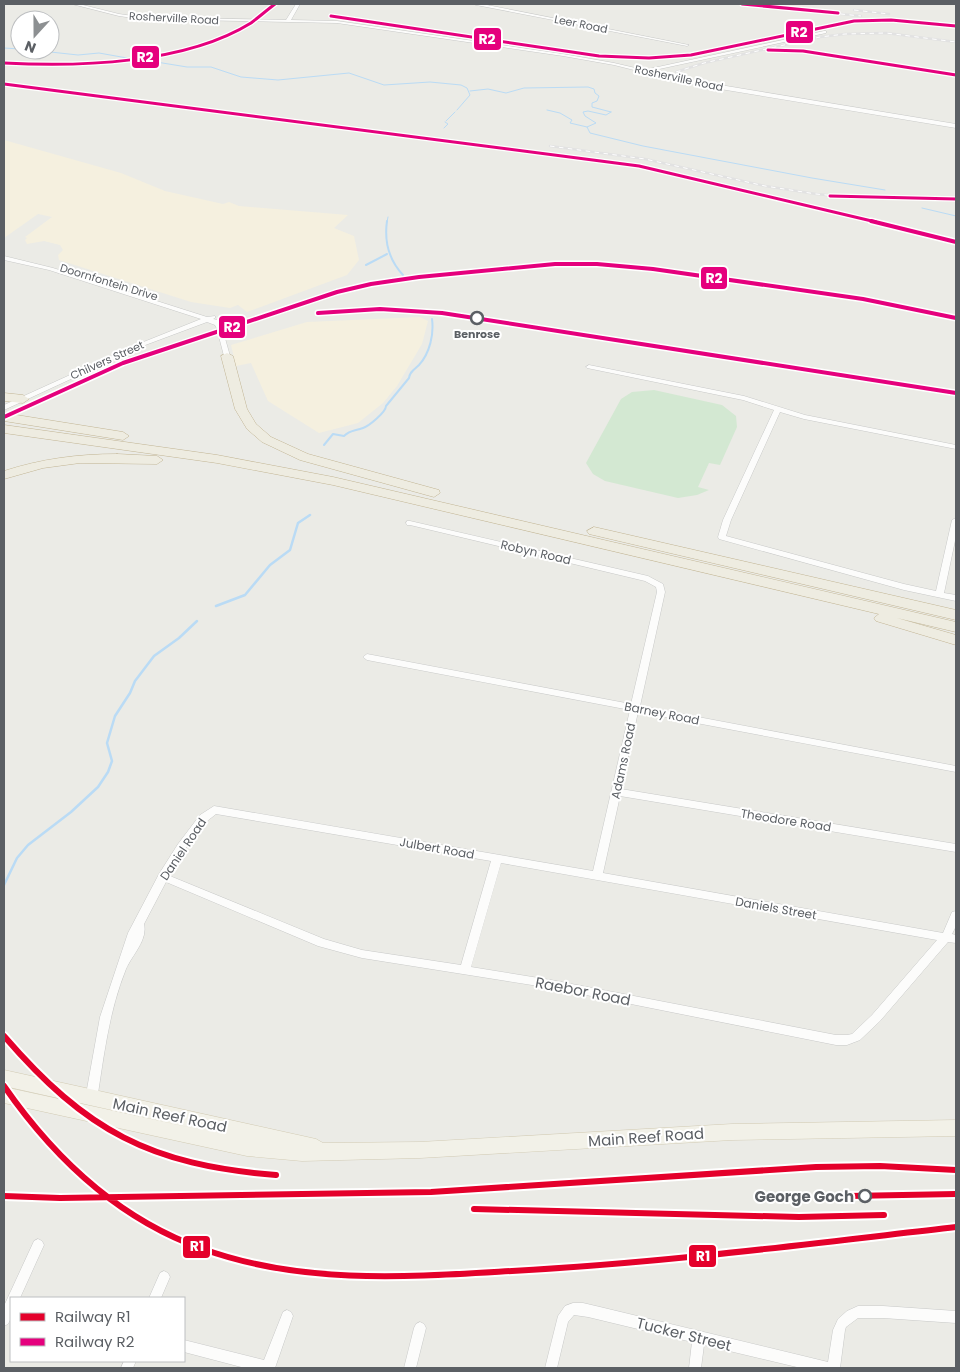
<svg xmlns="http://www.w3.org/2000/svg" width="960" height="1372" font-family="Poppins,sans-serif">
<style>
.commercial{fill:#f5f0df}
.green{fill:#d3e8d2}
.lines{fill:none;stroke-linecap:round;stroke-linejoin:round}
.stream-far2{stroke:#badbf5;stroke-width:1}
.stream-far1{stroke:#badbf5;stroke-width:2}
.stream{stroke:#badbf5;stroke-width:2.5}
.street-casing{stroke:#c8c9c8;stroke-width:1}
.primary-casing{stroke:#d2cbb4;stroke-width:1}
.highway-casing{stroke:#c2b594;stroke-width:1}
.street{fill:#fcfcfb;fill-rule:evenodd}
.primary{fill:#f2f1e8;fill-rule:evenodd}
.highway{fill:#eeece1;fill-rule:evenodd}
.rail-far1-casing{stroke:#e2e2e2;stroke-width:2.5}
.rail-casing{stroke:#e2e2e2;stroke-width:3}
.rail-far1{stroke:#fff;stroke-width:1;stroke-dasharray:4.5;stroke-linecap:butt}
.rail{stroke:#fff;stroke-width:2;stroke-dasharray:5.5;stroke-linecap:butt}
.rail-1-casing{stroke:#fff;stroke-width:10}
.rail-2-far1-casing{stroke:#fff;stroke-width:5.5}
.rail-2-casing{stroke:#fff;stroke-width:7}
.rail-1{stroke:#e4002b;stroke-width:6}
.rail-2-far1{stroke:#e5007d;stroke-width:3}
.rail-2{stroke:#e5007d;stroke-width:4}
.stop-dot{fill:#fff;stroke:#5b5f64;stroke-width:2.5}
.labels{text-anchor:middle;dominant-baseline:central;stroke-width:4;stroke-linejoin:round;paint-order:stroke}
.far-street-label{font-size:11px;fill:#5b5f64;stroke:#fff}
.far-stop-label{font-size:11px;font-weight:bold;fill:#5b5f64;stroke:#fff}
.street-label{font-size:12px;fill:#5b5f64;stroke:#fff}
.near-street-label{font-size:15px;fill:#5b5f64;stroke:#fff}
.near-stop-label{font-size:15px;font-weight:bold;fill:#5b5f64;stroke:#fff;text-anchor:end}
.line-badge{stroke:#fff;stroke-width:2}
.badge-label{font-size:14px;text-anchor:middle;font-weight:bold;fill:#fff}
</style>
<rect width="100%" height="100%" fill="#ebebe6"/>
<!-- commercial -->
<path class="commercial" d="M4 140 121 173 165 191 223 204 229 202 239 206 348 215 334 228 354 236 359 260 347 275 247 312 238 305 230 308 191 302 59 260 58 255 63 250 60 245 44 241 27 244 25 240 27 238 25 237 52 217 38 214 4 238Z
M420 317 428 321 422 344 397 386 383 403 358 423 319 433 268 401 251 363 236 366 231 345 307 322Z"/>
<!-- green -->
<path class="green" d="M654 390 722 405 736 416 737 427 720 465 709 463 698 487 709 490 697 495 678 498 605 481 593 474 586 463 621 399 632 392Z"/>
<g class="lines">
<!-- stream-far2 -->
<path class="stream-far2" d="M4 48 20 49
M32 50 78 55 99 53 127 58
M138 59 187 67H211L241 77 278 80 349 73 384 85 430 82 461 85 467 88 470 95 457 110
M470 91 488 89 506 93 524 88 588 87 594 89 595 93 599 96 597 101 592 103V107L611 112
M547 110 560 113 572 120 570 123 587 127
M611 112 606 115 588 111 583 112 585 116 596 123 587 127 590 133 643 146 812 178 885 190
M446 121 455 112
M444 128 448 124 445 122
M922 208 956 216
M387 222 388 217"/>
<!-- stream-far1 -->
<path class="stream-far1" d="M387 221C384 242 389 260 403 275
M366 265 387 254
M324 445 333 434 344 436C350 430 355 431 363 428 369 426 386 412 386 406L409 378C410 371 414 370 419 365 430 353 434 334 432 319"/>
<!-- stream -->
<path class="stream" d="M216 606 245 595 270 565 290 550 298 523 310 515
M4 885 17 858 28 845 71 812 98 787 108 772 112 761 107 743 115 716 130 693 135 681 154 656 179 638 197 621"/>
<defs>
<path id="street" d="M72 4H79L119 14 140 17 286 20 296 4H300L291 20 337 21 563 54 614 63 644 70 824 31H826V33L650 71 690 80 956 124V128L690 84 614 65 563 56 337 23 140 19 119 16Z
M474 4H482L689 45 687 46 476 5Z
M4 256 53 268 207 317 215 316V318L213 319 218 320 221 324 230 356 227 358 224 356 217 329 215 325 207 322 140 347 4 410V405L136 345 201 319 49 270 4 260Z
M589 365 744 396 805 415 956 445V449L804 419 780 412 731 520 726 536 904 584 936 591 952 520 956 518V536L944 593 956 595V601L904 590 719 539 718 537 723 520 774 410 743 400 587 368 586 367Z
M407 521H410L648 576 663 584 665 592 640 706 956 766V772L638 712 621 789 956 844V852L620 796 603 873 943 933 952 912 956 911V926L952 934 956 935V943L948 942 880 1021 860 1040 847 1045H836L551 988 362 958 318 946 166 882 144 924C148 940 132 955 126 969 109 1011 104 1055 97 1100L95 1104 91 1105 87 1104 85 1100 100 1017 128 933 159 874 178 844 200 815 214 806 593 871 630 710 367 660 363 657 367 654 631 704 657 592 656 587 645 581 410 525H407L406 523ZM216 814 491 861 461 965 362 950 324 939 170 876C182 853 195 829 216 814ZM501 863 937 940 872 1015 852 1034 847 1035H836L551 980 471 967Z
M38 1239 42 1241 44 1245 20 1298H11V1318L8 1324 4 1326V1306L34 1241Z
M164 1271 168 1273 170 1277 161 1298H149L160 1273Z
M573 1303H583L600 1307 828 1362 833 1330 838 1319 847 1311 858 1306H883L956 1311V1323L883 1318H858L846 1327 845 1330 840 1368H801L704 1345 701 1368H689L692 1342 588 1317 574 1315 568 1322 557 1368H545L558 1316 565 1306Z
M287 1310 291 1312 293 1316 275 1368H245L184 1352V1340L264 1360 283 1312Z
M420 1322 424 1324 426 1328 416 1368H404L414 1328 416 1324Z
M124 1361H136L133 1368H121Z"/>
<path id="primary" d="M4 1070 316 1139 323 1143 420 1142 732 1124 956 1120V1136L732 1140 420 1158 302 1161 247 1156 4 1103V1087L197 1129 4 1086Z"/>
<path id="highway" d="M227 353 233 356 247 409 256 424 271 437 308 454 439 490 440 493 434 497 300 460 262 442 247 429 235 409 221 356Z
M4 393 23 395 29 399 23 403 4 401Z
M4 413 123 432 129 436 123 440 4 421Z
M4 425 217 455 333 477 956 622V632L897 618 956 635V645L876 621 874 618 879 614 333 485 217 463 4 433Z
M117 454 157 456 163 460 157 464 80 463 43 468 4 479V471C41 459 78 454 117 454Z
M594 527 956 610V620L589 534 587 531Z"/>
</defs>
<!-- street casing -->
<use href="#street" class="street-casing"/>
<!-- primary casing -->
<use href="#primary" class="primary-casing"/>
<!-- highway casing -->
<use href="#highway" class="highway-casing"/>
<!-- street -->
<use href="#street" class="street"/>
<!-- primary -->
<use href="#primary" class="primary"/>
<!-- highway -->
<use href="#highway" class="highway"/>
<defs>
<path id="rail-far1" d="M742 4 861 16
M854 10 889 14
M331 16 599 56 649 58 691 55 854 21 891 20 956 26
M783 50 803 51 956 75
M4 63C79 67 185 64 251 23 259 17 267 10 275 4
M676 72 704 63 820 37 845 34 886 33 956 42
M4 84 639 166 876 222
M550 146 645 159 765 186 816 194 858 198 956 199"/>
<path id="rail" d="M871 221 956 242"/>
</defs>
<!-- rail-far1 casing -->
<use href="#rail-far1" class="rail-far1-casing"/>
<!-- rail casing -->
<use href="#rail" class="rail-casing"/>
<!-- rail-far1 -->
<use href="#rail-far1" class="rail-far1"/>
<!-- rail -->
<use href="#rail" class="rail"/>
<defs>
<path id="rail-1" d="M4 1036C86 1131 150 1165 276 1175
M4 1086C54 1158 118 1219 203 1249 303 1285 408 1277 512 1271 661 1263 808 1244 956 1227
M4 1196 60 1198 431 1192 816 1167 880 1166 956 1170
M849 1196 956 1194
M474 1209 799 1217 884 1215"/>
<path id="rail-2-far1" d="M742 4 838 13
M331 16 599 56 649 58 691 55 854 21 891 20 956 26
M768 50 803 51 956 75
M4 63C79 67 185 64 251 23 259 17 267 10 275 4
M4 84 639 166 876 222
M830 196 956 199"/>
<path id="rail-2" d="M871 221 956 242
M318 313 380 309 442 313 956 393
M4 417 123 363 337 292 371 284 419 277 555 264H597L653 269 863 299 956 318"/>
</defs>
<!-- rail-1 casing -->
<use href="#rail-1" class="rail-1-casing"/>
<!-- rail-2-far1 casing -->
<use href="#rail-2-far1" class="rail-2-far1-casing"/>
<!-- rail-2 casing -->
<use href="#rail-2" class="rail-2-casing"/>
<!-- rail-1 -->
<use href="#rail-1" class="rail-1"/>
<!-- rail-2-far1 -->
<use href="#rail-2-far1" class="rail-2-far1"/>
<!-- rail-2 -->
<use href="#rail-2" class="rail-2"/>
</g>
<!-- markers -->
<g class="stop-dot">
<circle cx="477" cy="318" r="6"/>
<circle cx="865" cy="1196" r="6"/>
</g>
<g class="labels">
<!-- far-street labels -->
<g class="far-street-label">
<text transform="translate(174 18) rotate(3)">Rosherville Road</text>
<text transform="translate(581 24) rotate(11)">Leer Road</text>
<text transform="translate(679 78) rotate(12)">Rosherville Road</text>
<text transform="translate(109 282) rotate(17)">Doornfontein Drive</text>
<text transform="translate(107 360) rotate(-24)">Chilvers Street</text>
</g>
<!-- far-stop labels -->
<g class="far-stop-label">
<text x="477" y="334">Benrose</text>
</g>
<!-- street labels -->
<g class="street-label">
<text transform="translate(536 552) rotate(13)">Robyn Road</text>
<text transform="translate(662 713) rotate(11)">Barney Road</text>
<text transform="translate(623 761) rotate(-78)">Adams Road</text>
<text transform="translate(786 820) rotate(9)">Theodore Road</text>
<text transform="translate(437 848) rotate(10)">Julbert Road</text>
<text transform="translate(183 849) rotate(-56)">Daniel Road</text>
<text transform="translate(776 908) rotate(10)">Daniels Street</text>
</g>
<!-- near-street labels -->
<g class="near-street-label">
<text transform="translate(583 991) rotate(11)">Raebor Road</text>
<text transform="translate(170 1115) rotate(12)">Main Reef Road</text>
<text transform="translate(646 1137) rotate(-4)">Main Reef Road</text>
<text transform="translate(684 1334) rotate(14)">Tucker Street</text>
</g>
<!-- near-stop labels -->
<g class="near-stop-label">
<text x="854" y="1196">George Goch</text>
</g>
</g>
<g class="line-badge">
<rect x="785" y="20" width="29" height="24" rx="5" fill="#e5007d"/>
<rect x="473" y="27" width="29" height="24" rx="5" fill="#e5007d"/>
<rect x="131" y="45" width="29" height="24" rx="5" fill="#e5007d"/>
<rect x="700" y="266" width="28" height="24" rx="5" fill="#e5007d"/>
<rect x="218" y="315" width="28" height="24" rx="5" fill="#e5007d"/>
<rect x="182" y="1235" width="29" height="24" rx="5" fill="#e4002b"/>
<rect x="688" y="1244" width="29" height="24" rx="5" fill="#e4002b"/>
</g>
<g class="badge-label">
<text x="799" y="37">R2</text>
<text x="487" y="44">R2</text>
<text x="145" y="62">R2</text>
<text x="714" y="283">R2</text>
<text x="232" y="332">R2</text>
<text x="197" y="1251">R1</text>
<text x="703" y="1261">R1</text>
</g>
<!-- border -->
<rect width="960" height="1372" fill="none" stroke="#5b5f64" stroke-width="10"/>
<!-- legend -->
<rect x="10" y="1297" width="175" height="65" fill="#ffffff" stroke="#bdbfc1"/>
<rect x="20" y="1313" width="25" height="8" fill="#e4002b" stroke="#bdbfc1"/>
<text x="55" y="1322" font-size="15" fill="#5b5f64">Railway R1</text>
<rect x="20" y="1338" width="25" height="8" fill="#e5007d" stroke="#bdbfc1"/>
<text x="55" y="1347" font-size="15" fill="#5b5f64">Railway R2</text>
<!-- north arrow -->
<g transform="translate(35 35) rotate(201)"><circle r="24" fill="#ffffff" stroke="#bdbfc1"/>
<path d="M0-4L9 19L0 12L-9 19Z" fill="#8d9092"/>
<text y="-8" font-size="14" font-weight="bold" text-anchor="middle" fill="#5b5f64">N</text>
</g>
</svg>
